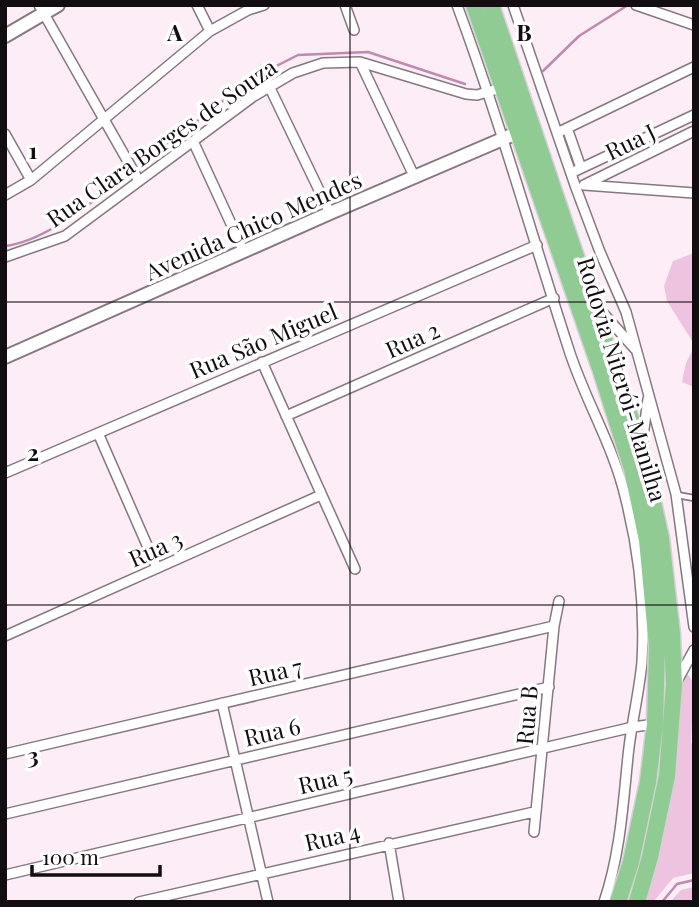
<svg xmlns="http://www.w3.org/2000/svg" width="699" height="907" font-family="'Playfair Display',serif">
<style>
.green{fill:#edc3df}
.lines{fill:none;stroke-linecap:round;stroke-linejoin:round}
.stream{stroke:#bf8aae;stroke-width:2.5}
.lane-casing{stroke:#857881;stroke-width:8}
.street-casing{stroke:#857881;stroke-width:12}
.secondary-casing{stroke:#857881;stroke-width:16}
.highway-casing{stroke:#d4d3d4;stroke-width:19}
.lane{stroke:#fff;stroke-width:4.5}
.street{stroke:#fff;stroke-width:9}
.secondary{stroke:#fff;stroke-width:12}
.highway{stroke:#90cb94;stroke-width:16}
.grid{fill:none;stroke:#120d10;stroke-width:2;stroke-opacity:0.55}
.labels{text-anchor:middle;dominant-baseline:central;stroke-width:7;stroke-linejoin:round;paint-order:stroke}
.street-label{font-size:23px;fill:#120d10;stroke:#fff}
.grid-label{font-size:23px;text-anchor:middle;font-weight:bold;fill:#120d10;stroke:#fff;stroke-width:7;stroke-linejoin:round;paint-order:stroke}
</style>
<rect width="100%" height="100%" fill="#fcedf6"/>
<!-- green -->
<path class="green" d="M694 253V344L667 301 664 286 673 261Z
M694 347V387L682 382 686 363Z
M688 675 694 683 691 743 694 745V873L673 878 654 901 641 902 679 676Z
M694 887V902H670L681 890Z"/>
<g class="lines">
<!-- stream -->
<path class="stream" d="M543 71 579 36 628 5
M136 169 251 79 298 55 368 52 465 84
M5 246C48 241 96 198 131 173
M662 902 677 884 694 880"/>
<defs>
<path id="lane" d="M677 495 694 498"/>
<path id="street" d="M39 5 139 181
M197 5 210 31
M345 5 354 30
M457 5C499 118 531 233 568 347 584 399 614 446 626 500 639 552 645 608 642 662 639 694 631 725 628 756 623 805 620 855 604 902
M513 5 576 188 600 252 626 312 676 494 694 627
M636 5 694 25
M360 62 415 178
M269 86 330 213
M567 128 581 168
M557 133 694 67
M5 134 31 180
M193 141 244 252
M571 173 694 115
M584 185 694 131
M584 185 694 193
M5 195 31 180 210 31 248 10 264 5
M5 257 65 236 254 96 293 73 323 63 360 62 466 94 477 95 494 90
M595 304 635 349
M262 362 355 569
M286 416 554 298
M98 433 157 568
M642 444 648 399
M5 473 537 245
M5 636 321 495
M677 681 694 650
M222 703 268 902
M5 754 554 626
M5 814 549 687
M534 832 554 626 559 601
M389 843 399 902
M5 875 633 727 655 724
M139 902 534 812"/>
<path id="secondary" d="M5 36 58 5
M5 357 330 213 519 132"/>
<path id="highway" d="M474 5 601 371 632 469 647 540 657 646 655 724 648 782 631 862 618 902
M491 5 641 449 661 538 672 634 674 685 667 776 650 857 637 902"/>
</defs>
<!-- lane casing -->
<use href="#lane" class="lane-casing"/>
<!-- street casing -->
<use href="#street" class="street-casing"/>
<!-- secondary casing -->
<use href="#secondary" class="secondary-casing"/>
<!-- highway casing -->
<use href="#highway" class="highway-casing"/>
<!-- lane -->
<use href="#lane" class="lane"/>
<!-- street -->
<use href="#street" class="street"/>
<!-- secondary -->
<use href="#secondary" class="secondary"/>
<!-- highway -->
<use href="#highway" class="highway"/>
</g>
<!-- grid -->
<path class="grid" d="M350 5V902M5 302H694M5 605H694"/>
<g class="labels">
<!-- street labels -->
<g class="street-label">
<text transform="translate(630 141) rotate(-26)">Rua J</text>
<text transform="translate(161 142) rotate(-35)">Rua Clara Borges de Souza</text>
<text transform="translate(253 225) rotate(-24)">Avenida Chico Mendes</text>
<text transform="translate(412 339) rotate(-24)">Rua 2</text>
<text transform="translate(263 340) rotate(-23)">Rua São Miguel</text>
<text transform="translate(623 379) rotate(73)">Rodovia Niterói-Manilha</text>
<text transform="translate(155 548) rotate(-24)">Rua 3</text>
<text transform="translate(275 671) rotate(-13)">Rua 7</text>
<text transform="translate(526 715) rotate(-85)">Rua B</text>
<text transform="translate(272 731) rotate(-13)">Rua 6</text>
<text transform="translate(325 779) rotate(-13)">Rua 5</text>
<text transform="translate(332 836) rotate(-13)">Rua 4</text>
</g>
</g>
<g class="grid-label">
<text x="175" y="41">A</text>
<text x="524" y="41">B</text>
<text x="33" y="159">1</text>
<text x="33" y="461">2</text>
<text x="33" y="764">3</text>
</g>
<!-- border -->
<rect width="699" height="907" fill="none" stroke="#120d10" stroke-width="14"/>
<!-- scale -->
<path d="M32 865v10h128v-10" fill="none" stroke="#120d10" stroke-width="3.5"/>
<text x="42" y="865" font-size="21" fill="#120d10" stroke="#ffffff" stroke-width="5" paint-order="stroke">100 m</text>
</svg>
